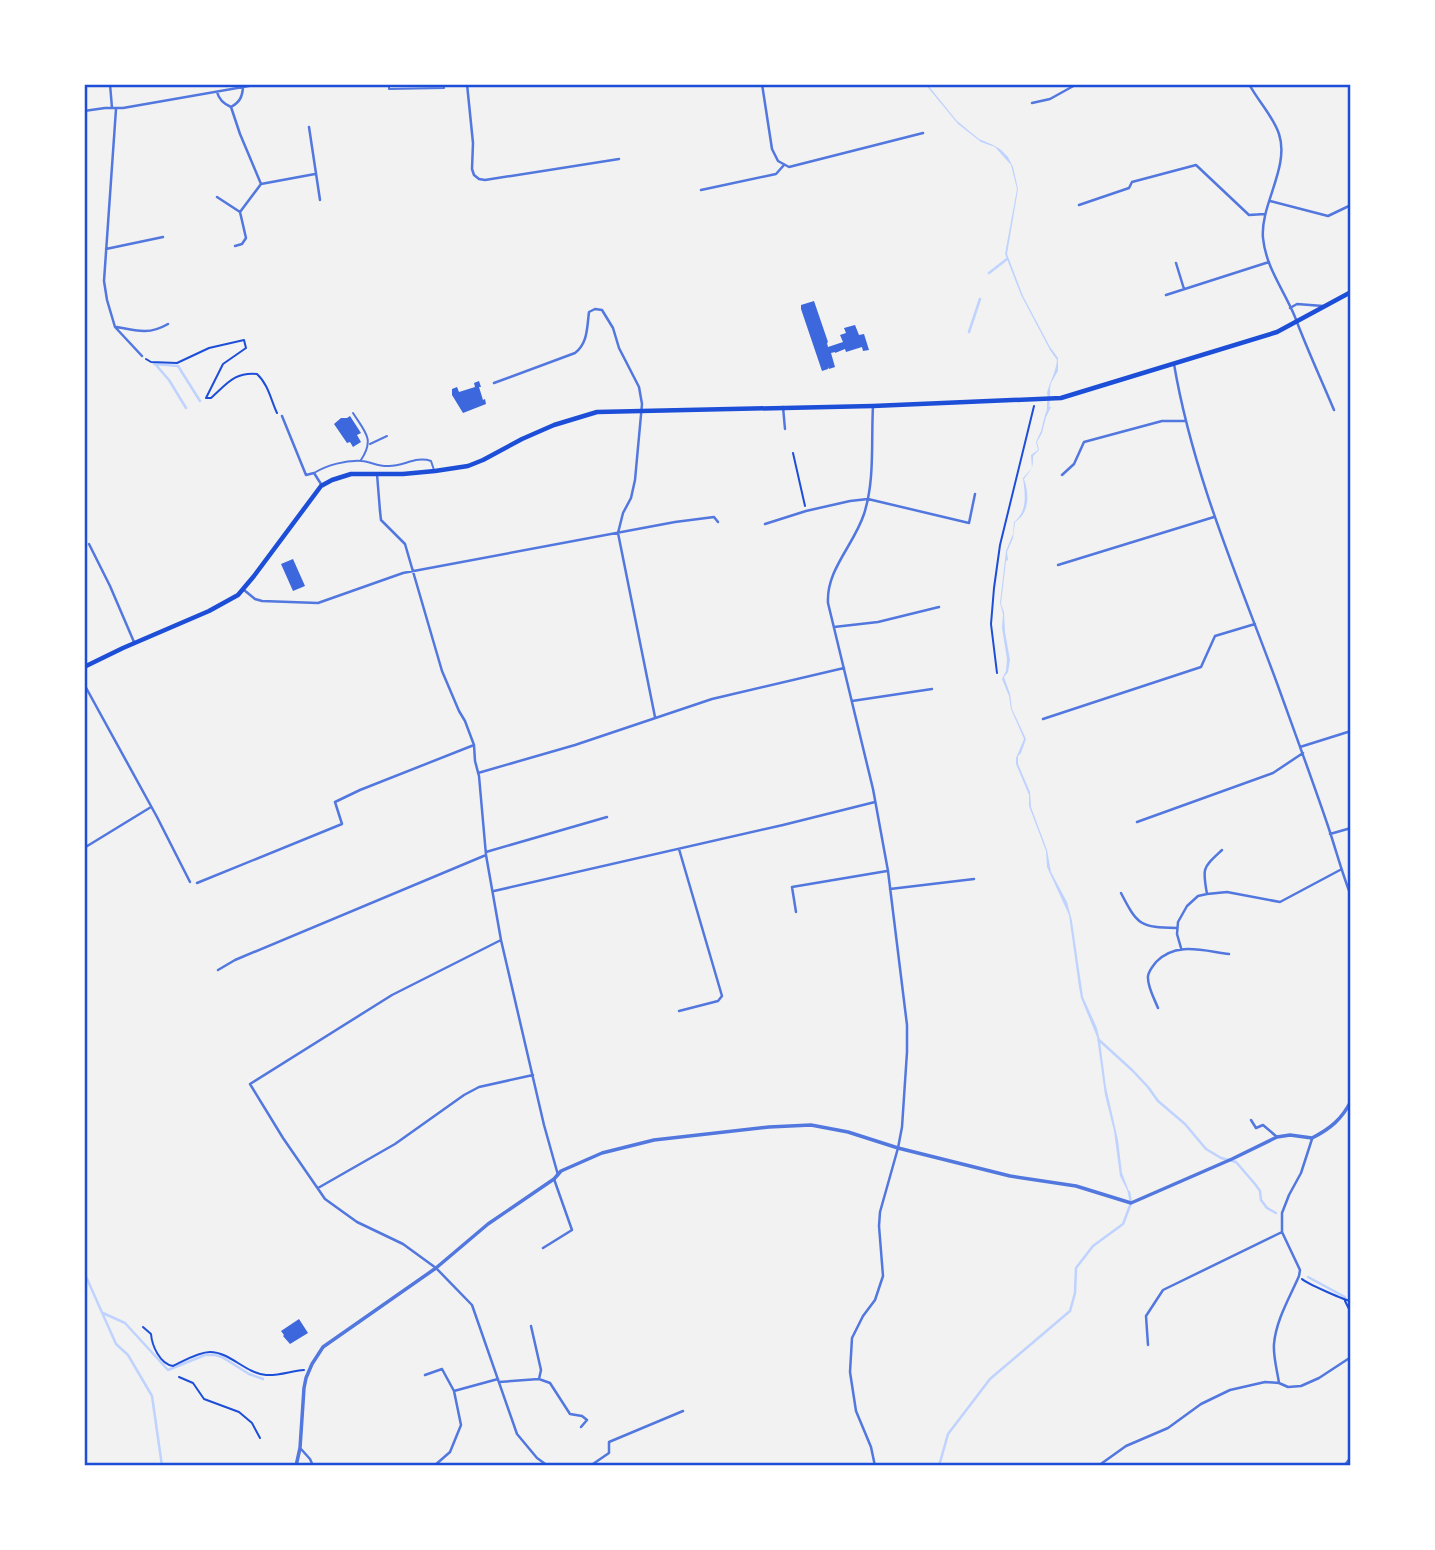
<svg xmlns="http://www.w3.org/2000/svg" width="1435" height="1550" font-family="Cabin,sans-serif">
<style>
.water{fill:#bfd3fe}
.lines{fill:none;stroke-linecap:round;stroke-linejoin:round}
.stream{stroke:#bfd3fe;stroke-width:2.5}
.building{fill:#3d67dc}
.path{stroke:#1d4ed8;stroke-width:2}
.service{stroke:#5277de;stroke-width:2}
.pedestrian{stroke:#5277de;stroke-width:2.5}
.minor{stroke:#5277de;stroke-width:2.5}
.tertiary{stroke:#5277de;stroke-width:3.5}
.primary{stroke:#1d4ed8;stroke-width:4.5}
.neatline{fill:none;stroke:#1d4ed8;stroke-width:2.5}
</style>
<rect width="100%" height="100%" fill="#f2f2f2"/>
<!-- water -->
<path class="water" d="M925 84H927L957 121 979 139 991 144 1000 149 1008 157 1013 167 1018 189 1007 254 1023 296 1050 347 1058 358V371L1051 383 1049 394H1047C1049 382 1056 373 1057 360L1050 350 1021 295 1005 254 1017 189 1011 165 995 147 981 142 958 124Z
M1048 407H1051L1046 417 1042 433 1037 442 1039 450 1033 456C1033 470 1032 468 1024 479 1029 493 1030 513 1015 522L1013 538 1007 552 1008 560 1006 561 1001 604 1004 612 1005 632 1010 660 1008 672 1004 677 1010 694 1012 709 1026 739 1021 753 1018 756V764L1030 792 1031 807 1047 850 1051 872 1067 902 1072 921 1083 997 1097 1028 1100 1041 1106 1087 1118 1140 1122 1173 1130 1194H1129L1120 1176 1114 1131 1105 1095 1097 1037 1081 998 1079 987 1069 915 1047 867 1046 851 1029 806V795L1016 764V758L1024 739 1011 709 1009 696 1002 679 1006 671 1007 659 1002 628 1003 614 1000 603 1006 551 1013 534 1014 522C1028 511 1025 494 1023 478L1032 468 1031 455 1038 450 1036 442 1041 431 1045 415Z"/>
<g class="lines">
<!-- stream -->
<path class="stream" d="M989 273 1007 259
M969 332 980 299
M154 364 178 366 200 401
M156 365 169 380 186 408
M1048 409 1049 391
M1099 1040 1132 1070 1148 1087 1158 1101 1185 1124 1206 1149 1221 1158 1236 1162 1255 1184 1260 1191 1261 1200 1267 1208 1276 1213
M84 1272 116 1344 128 1355 152 1396 162 1466
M1308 1277 1345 1297
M103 1313 125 1323 168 1370 205 1355H215L222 1357 249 1374 263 1379
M939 1466 948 1434 990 1379 1070 1311 1075 1293 1076 1268 1093 1246 1123 1224 1131 1203 1129 1192"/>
</g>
<!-- building -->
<path class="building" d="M814 301 828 342 827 343 828 347 843 342 840 335 846 333 844 328 855 325 859 335 864 334 869 350 863 351 862 347 846 352 845 349 835 353V352L831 353 835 367 829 369 828 367V369L822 371 801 309V305Z
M479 381 481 387H479L483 400 485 399 486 404 463 413 452 395V389L457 387 459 392 475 387 474 383Z
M350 416 361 433 357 435 361 442 353 447 350 442 347 443 334 424 341 418H347Z
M293 559 305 586 293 591 281 564Z
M299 1319 308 1333 290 1344 283 1336 284 1335 281 1331Z"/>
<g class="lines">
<!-- path -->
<path class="path" d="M146 359 151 362 177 363 209 348 244 340 246 348 223 364 206 398H211C227 384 234 372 257 374 268 384 271 400 277 413
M793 453 805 506
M997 673 991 624 994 588 1000 545 1034 406
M1302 1279C1306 1283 1346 1301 1351 1301
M1345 1301 1349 1309
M143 1327 151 1334C152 1346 160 1364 173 1366 184 1361 198 1352 210 1352 230 1352 245 1373 266 1375 279 1376 291 1371 304 1370
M179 1377 193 1383 204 1399 239 1412 252 1423 260 1438"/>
<!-- service -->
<path class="service" d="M389 84V89L444 88V84
M353 413C365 432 375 439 361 460
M370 444 387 436
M314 473C327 465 346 460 362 461 371 462 380 467 389 466 404 466 416 456 431 461L434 470"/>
<!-- pedestrian -->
<path class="pedestrian" d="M377 474 380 511"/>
<!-- minor -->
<path class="minor" d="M110 84 112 108
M467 84 473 143 472 169 474 175 479 179 485 180 619 159
M762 84 772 149 778 161 789 167 923 133
M1249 84C1258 101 1273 116 1279 134 1290 167 1260 205 1263 238 1266 268 1284 290 1295 317 1307 349 1321 379 1334 410
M217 92C219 100 224 104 231 107 240 102 242 97 243 88
M1032 103 1050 99 1077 84
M231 107 240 134 261 184
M116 109 104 281 107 300 115 327 142 356
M84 111 105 108H123L260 84
M309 127 320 200
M701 190 776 174 784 165
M217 197 240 212
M1270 201 1328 216 1351 205
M1079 205 1129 188 1132 182 1196 165 1249 215 1265 214
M235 246 242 244 246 238 240 212 261 184 315 174
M106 249 163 237
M1176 263 1184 289
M1166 295 1269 262
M1290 308 1297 304 1323 306
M117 327C137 331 149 335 168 324
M1174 364C1193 476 1239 580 1278 686 1295 733 1312 779 1328 826 1336 850 1342 873 1351 896
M494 383 575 353C588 343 587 327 589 312L595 309 602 310 613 328 619 348 639 387 642 404 635 480 631 498 623 513 618 533 655 717
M873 406C871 442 875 480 864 514 854 545 826 570 828 603L873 789 888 871 907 1025V1052L902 1127 898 1148 880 1212 879 1226 883 1276 875 1300 863 1316 852 1338 850 1372 856 1411 871 1447 875 1466
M783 407 785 429
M282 416 306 475 314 473 321 484
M1062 475 1074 464 1084 442 1162 421H1186
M380 511 381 520 405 544 442 671 459 711 465 721 474 745 475 761 479 776 486 855 501 940 544 1125 558 1175
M765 524 806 511 850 501 868 499 969 523 975 494
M89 544 110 586 134 642
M1058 565 1214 517
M244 590 255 599 262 601 318 603 403 573 675 522 714 517 718 522
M834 627 878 622 939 607
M84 684 157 817 190 882
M852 701 932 689
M1043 719 1201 667 1215 636 1255 624
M1300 747 1351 731
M478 773 575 745 712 699 844 668
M1137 822 1273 773 1303 753
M1330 834 1351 828
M84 848 151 807
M486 852 607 817
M197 883 342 824 335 802 360 790 474 745
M890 889 974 879
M494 891 783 825 875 802
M1121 893C1138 926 1140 927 1177 928
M1207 894C1202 867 1203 868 1222 850
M796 912 792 887 887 871
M501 940 392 995 250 1084 283 1138 325 1199 357 1222 403 1244 436 1268 472 1305 517 1434 537 1458 548 1466
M1181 948 1177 934 1178 922 1187 906 1198 896 1207 894 1227 892 1280 902 1340 870
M218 970 235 960 486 855
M1158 1008C1154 998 1147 986 1148 976 1149 970 1153 966 1156 962 1176 941 1204 951 1229 954
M679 1011 718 1001 722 996 679 849
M1251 1120 1256 1128 1263 1125 1277 1137
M318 1188 395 1144 464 1095 479 1087 533 1075
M543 1248 572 1230 554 1179
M1148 1345 1146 1316 1163 1290 1282 1232
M425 1375 442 1369 454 1391 498 1379
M539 1379 550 1383 570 1414 582 1416 587 1420 581 1427
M499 1382 539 1379 541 1370 531 1326
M1279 1383C1277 1370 1273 1356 1274 1344 1276 1320 1290 1297 1299 1276L1300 1270 1282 1232V1213L1289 1195 1301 1173 1312 1139
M301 1449 310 1459 313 1466
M434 1466 450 1452 461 1425 454 1391
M590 1466 609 1453V1442L683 1411
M1098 1466 1126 1446 1168 1428 1201 1404 1230 1390 1265 1382 1279 1383 1288 1387 1301 1386 1319 1378 1351 1357
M1344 1466 1351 1457"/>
<!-- tertiary -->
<path class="tertiary" d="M296 1466 300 1448 304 1388 306 1378 312 1364 323 1347 436 1268 488 1224 554 1179 561 1171 602 1153 654 1140 769 1127 811 1125 848 1132 898 1148 1010 1176 1076 1186 1131 1203 1232 1159 1277 1137 1290 1135 1312 1138C1330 1129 1342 1119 1351 1101"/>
<!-- primary -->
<path class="primary" d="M84 667 123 648 209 611 238 595 254 576 321 486 332 480 351 474H403L435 471 468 466 483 460 522 439 554 425 597 412 873 406 1061 398 1277 332 1351 292"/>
</g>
<!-- border -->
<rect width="1435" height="1550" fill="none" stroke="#ffffff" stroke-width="172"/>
<rect x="86" y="86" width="1263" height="1378" class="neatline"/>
</svg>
